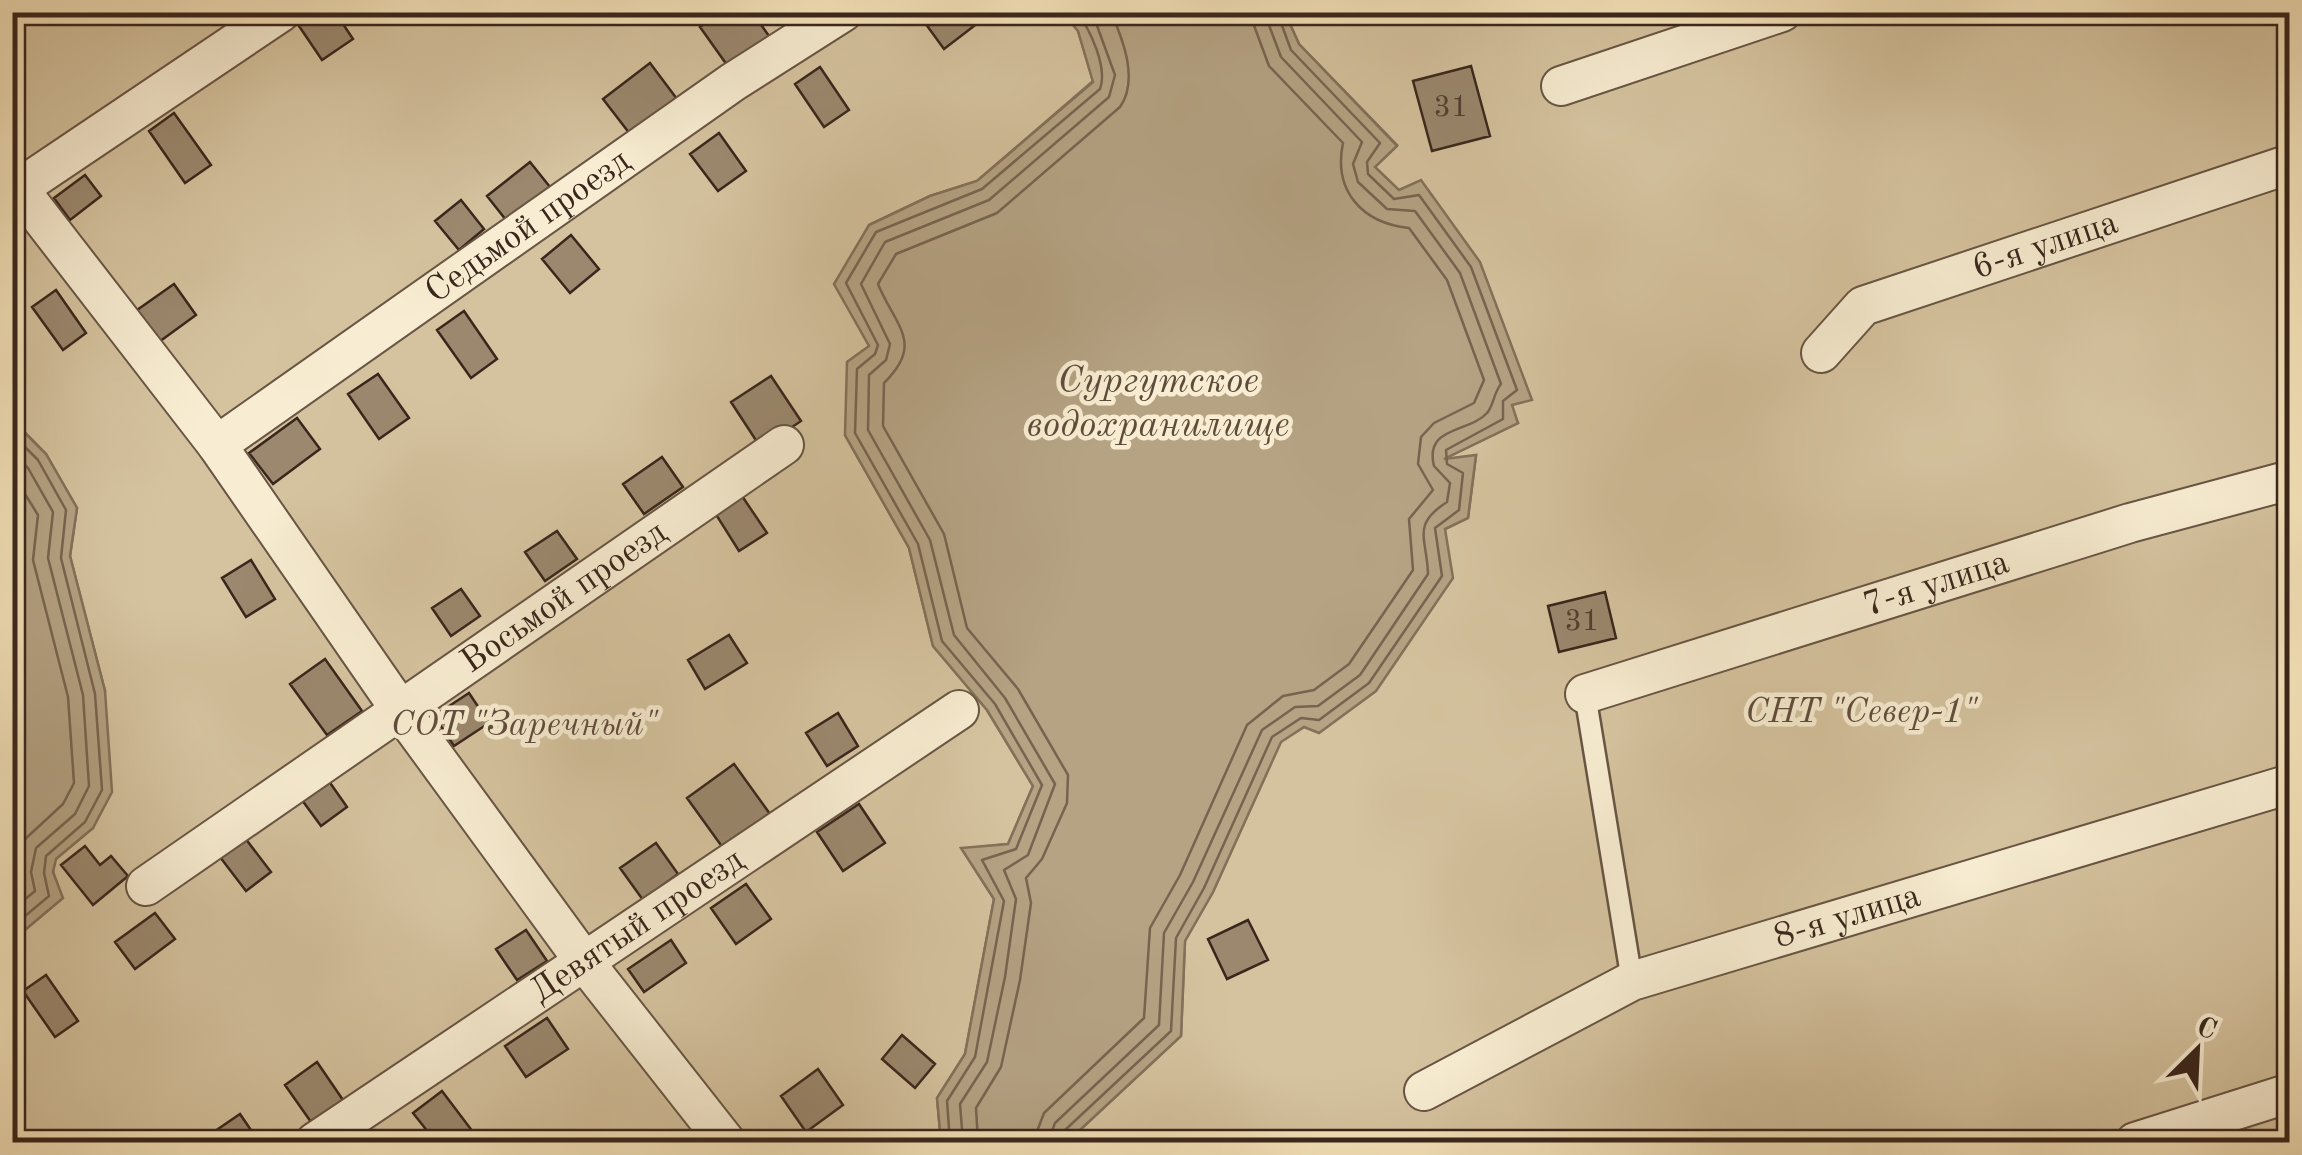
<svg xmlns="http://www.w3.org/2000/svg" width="2302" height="1155" font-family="'Old Standard TT',serif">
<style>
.green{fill:#d5c39f;stroke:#87745e;stroke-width:2.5}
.water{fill:#b5a384;stroke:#83715a;stroke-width:2.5}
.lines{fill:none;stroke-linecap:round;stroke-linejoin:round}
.shore{stroke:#776450;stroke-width:2.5}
.building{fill:#9b886e;stroke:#39261c;stroke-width:2.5}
.service-casing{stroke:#685544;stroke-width:25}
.minor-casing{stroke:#685544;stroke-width:42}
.service{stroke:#f8edd2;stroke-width:20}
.minor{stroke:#f8edd2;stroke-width:38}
.labels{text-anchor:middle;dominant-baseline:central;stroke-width:9;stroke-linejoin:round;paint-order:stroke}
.number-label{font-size:30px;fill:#523e30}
.street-label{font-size:35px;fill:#39261c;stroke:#f8edd2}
.park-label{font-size:35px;font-style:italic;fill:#604d3d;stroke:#f8edd2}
.water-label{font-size:38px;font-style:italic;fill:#5e4c3b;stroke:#f8edd2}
</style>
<rect width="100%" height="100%" fill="#f5e3ba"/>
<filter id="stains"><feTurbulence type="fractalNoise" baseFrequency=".002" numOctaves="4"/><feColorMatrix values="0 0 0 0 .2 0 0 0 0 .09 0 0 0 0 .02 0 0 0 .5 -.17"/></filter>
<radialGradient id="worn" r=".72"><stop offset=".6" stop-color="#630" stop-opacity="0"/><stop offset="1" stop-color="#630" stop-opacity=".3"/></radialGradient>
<!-- green -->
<path class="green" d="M1063 12 1078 31 1093 81 977 181 930 196 869 225V346L845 435 909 548 933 646 987 710 1033 786 1008 844 962 849 994 899 965 1054 937 1098 941 1142H13V940L62 898 53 872 55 859 93 828 105 691 70 556 77 508 46 454 13 420 12 13Z
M1285 13H2289V1142H1067L1181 1036 1185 941 1213 892 1281 741 1304 727 1445 529 1468 518 1476 456 1440 461 1518 423 1399 191 1374 167 1397 145 1299 44Z"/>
<!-- water -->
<path class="water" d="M1063 13H1285L1299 44 1397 146 1375 167 1399 190 1421 180 1480 262 1532 400 1512 405 1518 423 1444 459 1476 455 1468 518 1445 529 1453 578 1376 691 1319 733 1304 727 1281 742 1213 892 1185 941 1181 1036 1067 1142H941L937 1098 965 1054 994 899 961 848 1008 844 1033 786 987 710 933 646 909 548 845 435 847 362 869 346 834 284 869 225 930 196 977 181 1093 82 1078 31Z
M12 420 46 454 77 508 70 556 105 691 112 792 93 828 56 859 53 872 63 898 13 940Z"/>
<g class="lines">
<!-- shore -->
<path class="shore" d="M12 434 38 460 66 510 61 558 95 694 102 790 85 822 46 856 44 873 49 896 12 927
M12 452 28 468 53 512 48 558 83 695 89 786 75 814 36 848 31 872 35 891 12 910
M12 473 38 515 33 560 68 697 74 783 63 804 23 841 16 867 18 885 12 891
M950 1142 947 1101 975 1057 1004 901 982 860 1016 849 1042 785 995 704 942 641 918 544 855 433 857 369 875 354 878 345 846 283 876 232 982 189 1100 89C1108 68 1090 28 1076 12
M963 1142 960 1104 987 1062 1005 977 1016 899 1004 870 1028 855 1055 784 1005 698 954 635 930 540 868 430 869 375 886 360 890 344 861 284 885 242 989 200 1109 97 1115 75 1092 12
M978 1142 976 1108 1001 1067 1020 980 1031 903 1026 878 1042 859 1067 803 1068 775 1018 689 967 628 944 534 883 426 884 383C925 343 895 326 878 284L896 254 997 213 1120 107C1139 80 1123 40 1111 12
M1033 1142 1044 1113 1144 1018 1150 928 1180 875 1247 725 1283 696 1314 690 1349 664 1413 570 1409 519 1433 490 1418 464 1421 437 1434 423 1474 403 1484 380 1447 280 1409 228C1362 223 1333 191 1343 143L1269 66 1249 12
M1048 1142 1055 1123 1159 1025 1164 933 1193 882 1262 730 1295 707 1318 706 1360 675 1428 574C1427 538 1411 525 1447 502L1450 483 1434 466C1424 426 1469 433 1487 413 1493 407 1494 392 1501 384L1460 273 1415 211 1387 209 1358 182 1353 164 1362 142 1281 57 1264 12
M1061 1142 1064 1131 1171 1031 1176 938 1204 888 1272 737 1301 718 1319 720 1369 683 1442 576 1435 528 1459 510 1463 473 1447 464 1446 450 1503 419V401L1517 390 1471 267 1419 195 1394 199 1368 174 1367 162 1380 143 1291 50 1277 12"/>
</g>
<!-- building -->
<path class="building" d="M320 12H335L353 39 322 60 299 26Z
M721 12H752L769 36 727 65 700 27Z
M917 12H964L974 26 944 49Z
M650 63 677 99 630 134 603 99Z
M1471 66 1490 136 1432 151 1413 81Z
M820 67 849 110 824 127 795 84Z
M174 113 211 165 185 183 149 131Z
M719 133 746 171 718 191 690 154Z
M530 162 554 192 510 225 487 196Z
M85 175 101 196 70 220 54 198Z
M461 200 484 229 459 250 435 221Z
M571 235 599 269 570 293 542 259Z
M174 284 196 315 159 342 137 310Z
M56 290 86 333 63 350 32 307Z
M464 311 497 359 471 378 437 330Z
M378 374 409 418 379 439 348 394Z
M771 376 801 421 761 448 731 402Z
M297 418 320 449 273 484 249 453Z
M662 457 683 487 644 514 623 484Z
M742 496 767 533 739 551 715 513Z
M557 531 577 559 545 581 525 552Z
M251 560 275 599 246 617 222 578Z
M461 589 480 616 451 636 432 608Z
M1605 592 1616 638 1559 652 1548 606Z
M729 635 747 663 705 689 688 660Z
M325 659 362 711 327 735 290 684Z
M469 693 489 723 454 746 434 716Z
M838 713 858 746 827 766 806 733Z
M734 764 770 814 723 848 687 798Z
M326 777 347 807 321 826 299 796Z
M859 804 885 843 843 871 817 832Z
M245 838 271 872 246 891 220 857Z
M656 843 678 874 643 900 620 868Z
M85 846 100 865 111 856 128 876 93 905 61 865Z
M746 884 771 919 736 944 711 908Z
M155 913 175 939 135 969 115 942Z
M1248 920 1268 960 1227 979 1208 939Z
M526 930 547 961 517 980 496 949Z
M671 940 686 963 644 992 628 969Z
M46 975 78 1021 55 1037 23 991Z
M547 1018 568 1049 526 1077 505 1046Z
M902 1035 935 1064 915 1088 882 1059Z
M317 1062 343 1100 311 1122 285 1085Z
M818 1069 843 1105 806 1132 781 1096Z
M442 1091 473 1132 460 1142H436L413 1113Z
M240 1114 259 1142H199Z"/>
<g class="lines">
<defs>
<path id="service" d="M1585 694 1632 981"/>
<g id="minor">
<path d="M1561 86 1782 12"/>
<path d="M12 180 217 445 399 708 586 964 726 1142"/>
<path d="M12 193 281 12"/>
<path id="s1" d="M1821 353 1863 306 2290 164"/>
<path id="s2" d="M217 445 733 82 843 12"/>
<path id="s3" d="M1585 694 2130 523 2290 480"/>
<path id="s4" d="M146 886 784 445"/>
<path id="s5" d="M1424 1091 1632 981 2290 784"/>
<path id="s6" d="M315 1142 959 710"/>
<path d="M2135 1142 2290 1093"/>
</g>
</defs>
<!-- service casing -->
<use href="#service" class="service-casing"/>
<!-- minor casing -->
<use href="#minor" class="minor-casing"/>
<!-- service -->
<use href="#service" class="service"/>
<!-- minor -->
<use href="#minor" class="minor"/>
</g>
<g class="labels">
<!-- number labels -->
<g class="number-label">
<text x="1451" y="108">31</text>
<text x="1582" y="622">31</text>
</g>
<!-- street labels -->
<g class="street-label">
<text stroke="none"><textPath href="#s2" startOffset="380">Седьмой проезд</textPath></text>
<text stroke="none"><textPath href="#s1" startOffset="255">6-я улица</textPath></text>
<text stroke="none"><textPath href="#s3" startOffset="368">7-я улица</textPath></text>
<text stroke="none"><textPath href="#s4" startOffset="508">Восьмой проезд</textPath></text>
<text stroke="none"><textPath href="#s5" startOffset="460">8-я улица</textPath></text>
<text stroke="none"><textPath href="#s6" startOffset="388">Девятый проезд</textPath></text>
</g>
<!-- park labels -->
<g class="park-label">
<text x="1861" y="712">СНТ "Север-1"</text>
<text x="524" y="725">СОТ "Заречный"</text>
</g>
<!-- water labels -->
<g class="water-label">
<text x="1158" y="382">Сургутское<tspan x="1158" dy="44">водохранилище</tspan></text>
</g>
</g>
<!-- margin -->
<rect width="2302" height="1155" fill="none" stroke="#f5e3ba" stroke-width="50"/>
<rect x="15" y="15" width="2272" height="1125" fill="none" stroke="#39261c" stroke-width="5"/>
<rect x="25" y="25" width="2252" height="1105" fill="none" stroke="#39261c" stroke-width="2.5"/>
<!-- north arrow -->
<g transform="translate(2197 1050) rotate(24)" stroke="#f8edd2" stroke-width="8" paint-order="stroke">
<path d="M0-8L18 38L0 25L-18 38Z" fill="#39261c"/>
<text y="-15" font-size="28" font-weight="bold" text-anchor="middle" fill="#39261c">С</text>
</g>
<rect width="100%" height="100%" filter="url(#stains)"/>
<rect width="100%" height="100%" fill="url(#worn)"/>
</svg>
